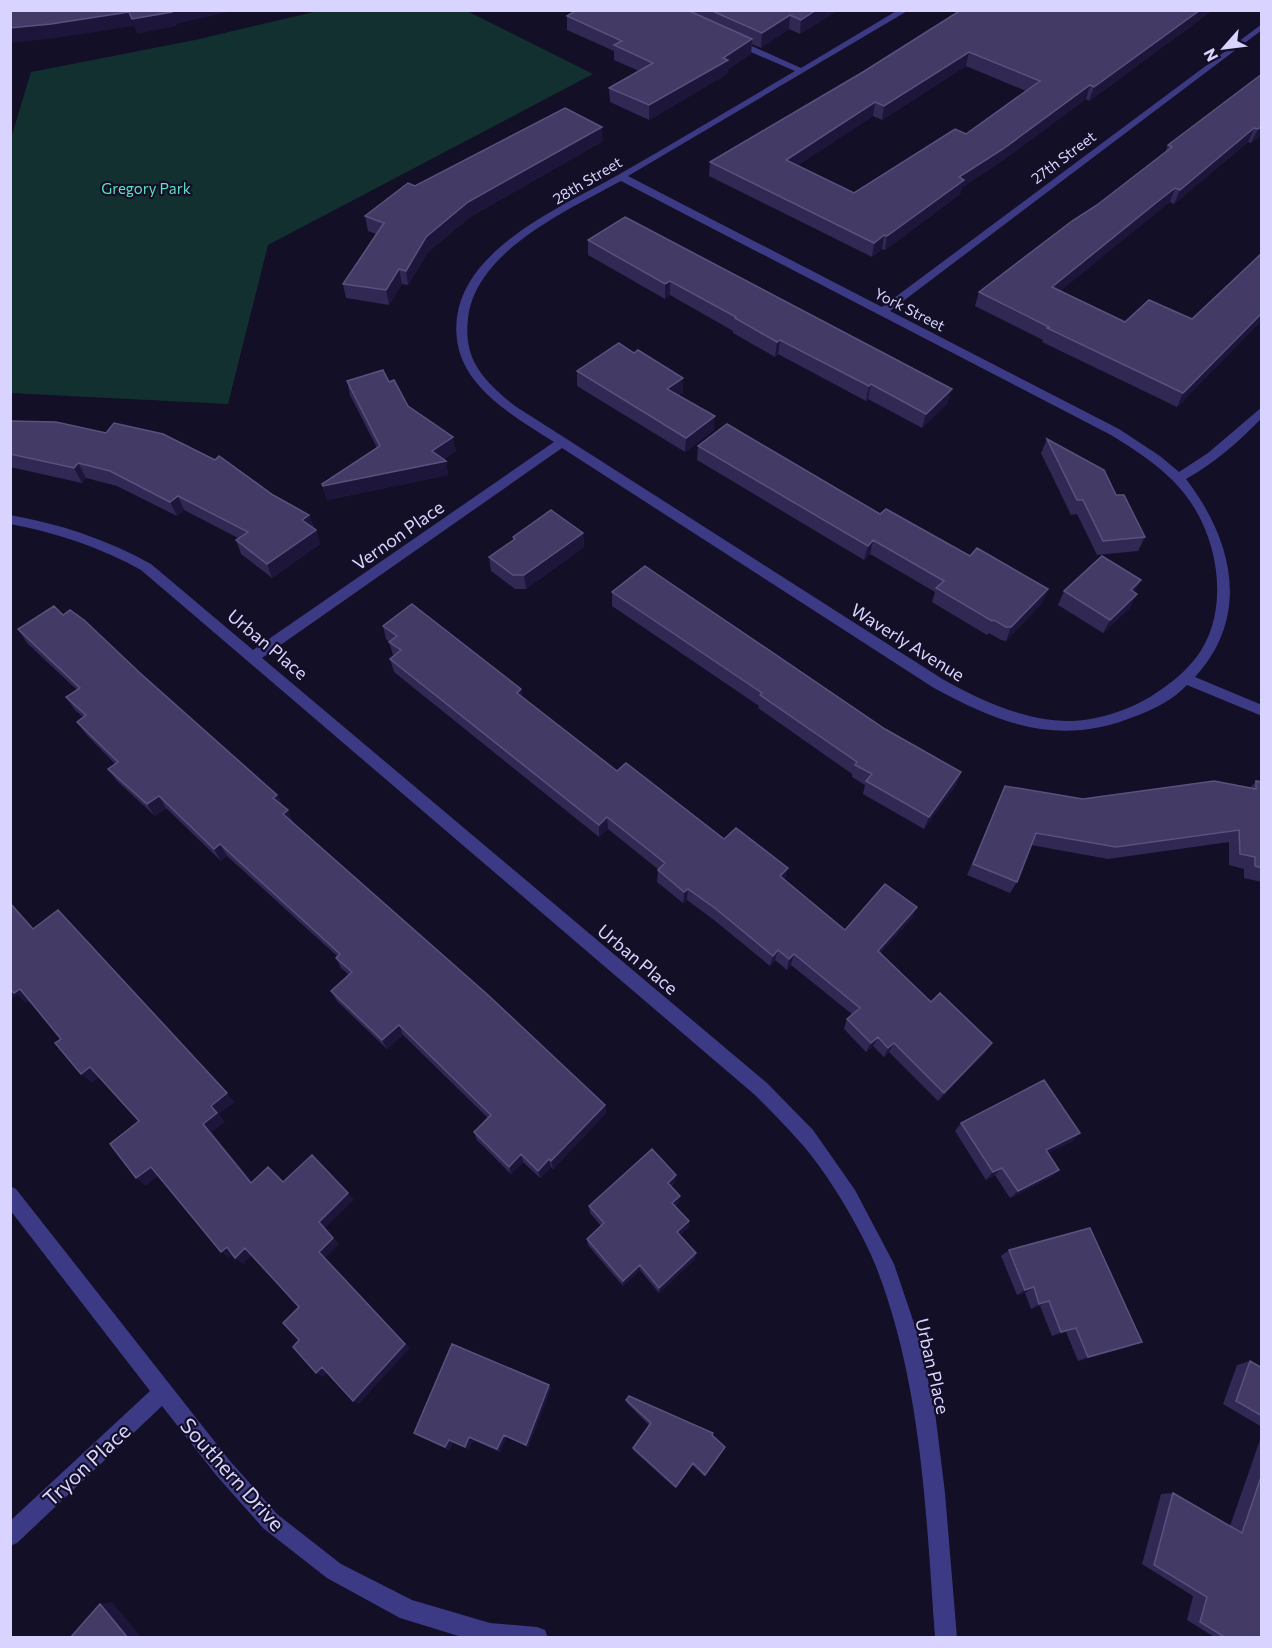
<svg xmlns="http://www.w3.org/2000/svg" width="1272" height="1648" font-family="Commissioner,sans-serif">
<style>
.green{fill:#12302f}
.lines{fill:none;stroke-linecap:round;stroke-linejoin:round}
.minor{fill:#3d3a85;fill-rule:evenodd}
.wall{fill:#312854;fill-rule:evenodd}
.shaded-wall{fill:#1d163a}
.building{fill:#433a66;stroke:#5a527e;stroke-width:1.5;fill-rule:evenodd}
.labels{text-anchor:middle;dominant-baseline:central;stroke-width:4.5;stroke-linejoin:round;paint-order:stroke}
.far-street-label{font-size:15px;fill:#d9d4ff;stroke:#130f26}
.far-park-label{font-size:15px;fill:#5fe0c0;stroke:#130f26}
.street-label{font-size:18px;fill:#d9d4ff;stroke:#130f26}
.near-street-label{font-size:21px;fill:#d9d4ff;stroke:#130f26}
</style>
<rect width="100%" height="100%" fill="#130f26"/>
<!-- green -->
<path class="green" d="M318 11H467L593 74 268 245 228 404 11 393V138L31 72 195 40Z"/>
<g class="lines">
<!-- minor -->
<path class="minor" d="M898 10H909L628 176 882 307 1262 24V30L890 311 1119 429 1160 456 1179 472 1208 453 1262 407V418C1238 442 1215 463 1186 479 1232 539 1252 615 1195 677L1262 705V716L1187 685C1174 699 1153 710 1136 716 1060 747 1002 725 934 688L562 448 262 658 767 1083 813 1130 855 1190 894 1264 919 1338 935 1412 945 1493 957 1638H935C926 1513 922 1387 877 1269 863 1232 826 1170 799 1141 785 1125 770 1110 755 1095L141 570C100 547 57 533 10 524V515C60 524 106 539 151 564L253 650 554 442C526 424 496 407 475 381 460 362 454 341 457 317 466 247 563 206 618 175 677 141 736 106 795 71L730 43V39H736L801 68ZM621 181 1111 435C1143 455 1175 475 1195 509 1221 552 1228 618 1195 659 1182 675 1167 686 1150 697 1126 711 1096 721 1068 721 1023 720 982 701 944 680L515 406C501 395 487 383 477 367 468 352 466 336 468 319 475 251 568 210 621 181Z
M10 1186 16 1189 230 1461 277 1514 341 1564 412 1600 490 1623 537 1627 545 1630 548 1638H465L400 1618 327 1578 263 1528 216 1475 162 1406 17 1543 10 1546V1521L150 1391 10 1210Z"/>
</g>
<!-- wall -->
<path class="wall" d="M577 10H838L800 34 789 29 761 48 752 44 751 54 728 69 727 74 649 120 610 102 609 88 639 71 614 60V51L567 30V16Z
M961 10H1213L1089 101 1086 99 999 163 962 187 960 194 885 250 882 249 872 257 709 176 710 162 863 72ZM966 66 1026 91 966 134 854 193 798 165 873 116 882 120Z
M1262 74V135L1251 143 1248 142 1174 204 1170 202 1151 216 1060 291 1125 322 1192 319 1262 253V320L1177 407 1042 342 1043 340 975 306 979 292 1097 205 1165 152 1168 145Z
M603 141 470 217 428 252 408 285 402 284 389 305 346 298 343 284 376 234 368 231 365 216 415 186Z
M588 240 948 403 922 428 868 399 866 401 778 354 775 357 733 333V331L670 295 665 299 588 255Z
M634 353 683 378V392L679 395 714 430 685 452 577 386V371Z
M347 381 389 382 408 406 456 451 444 459 446 461 448 475 327 500 322 484 377 448 350 395Z
M10 421 273 495 309 515 314 528 316 530 320 544 272 578 241 554 236 540 238 538 184 510 177 516 117 486 86 478 82 483 10 467Z
M1047 439 1116 495 1145 537 1138 551 1097 555 1077 514 1071 515 1041 453Z
M698 446 880 514 970 556 1048 589 1042 603 1006 641 1001 640 989 633 987 635 932 602 935 592 870 554 864 560 697 460Z
M583 533 584 547 526 589H515L491 571 489 557 513 540V537Z
M1064 591 1134 593 1130 608 1103 633 1058 605Z
M612 592 885 729 961 772 956 785 924 829 863 794 865 785 852 777V774L758 708 759 706 612 606Z
M63 615 140 673 277 795 283 806 288 810 293 823 605 1105 606 1113 553 1169 551 1167 540 1178 523 1162 511 1174 477 1140 474 1132 488 1118 403 1035 387 1049 337 1001 331 991 349 975 341 968 336 958 337 956 227 856 221 861 166 808 155 816 117 781 108 769 115 764 86 734 77 722 83 717 75 710 66 697 77 690 27 643 18 629Z
M383 626 521 689 522 697 617 771 785 879V880L845 930 917 907 912 918 880 953 931 1002 986 1052 938 1101 889 1052 884 1057 873 1046 866 1052 844 1029 847 1019 853 1015 791 965 787 970 775 960 770 966 714 920 687 900 683 903 657 882 658 870H659L608 829 599 837 394 672 390 659 394 656 393 655 389 642 386 639Z
M1256 781 1262 782V882L1244 878V869L1229 865V842L1108 859 1031 845 1017 882 1010 893 967 875 1005 786 1083 799 1250 788Z
M961 1123 1080 1133 1072 1141 1048 1153 1059 1170 1051 1177 1010 1198 995 1175 986 1180 955 1131Z
M675 1182 671 1187 679 1203 675 1206 689 1221 688 1228 680 1235 695 1259 659 1293 640 1270 623 1286 588 1245 587 1239 601 1226 590 1213 589 1206Z
M1009 1250 1131 1346 1078 1361 1066 1332 1052 1336 1040 1306 1031 1309 1025 1293 1017 1295 1001 1256Z
M1250 1361 1262 1368V1427L1223 1404 1237 1365Z
M549 1385 551 1388 528 1447 506 1437 500 1452 473 1440 469 1449 453 1442 449 1450 414 1433Z
M626 1400 712 1435 705 1475 704 1476 691 1464 675 1488 633 1450V1448L649 1425 627 1403Z
M1262 1434V1638H1216L1187 1620 1193 1596 1142 1564 1161 1494 1173 1493 1230 1526Z"/>
<!-- shaded-wall -->
<path class="shaded-wall" d="M172 10 233 11 176 24 177 26 137 34 132 19Z
M816 10H838L800 34 801 20Z
M1200 10H1213L1089 101 1094 87Z
M129 12 134 26 57 38 10 43V28Z
M790 15 789 29 761 48 762 33Z
M752 39 751 54 728 69 727 74 649 120V105Z
M969 52 966 66 882 120 884 106Z
M1090 85 1086 99 999 163 962 187 960 194 885 250 887 236 959 177Z
M875 102 873 116 785 174 786 160Z
M1262 126V135L1251 143 1258 129Z
M602 127 603 141 470 217 428 252 408 285 406 271 426 237 468 202Z
M1254 128 1248 142 1174 204 1180 190Z
M1175 188 1170 202 1047 302 1052 287Z
M884 235 882 249 872 257 874 243Z
M399 269 402 284 389 305 386 290Z
M670 281V295L665 299V284Z
M1262 313V320L1177 407 1183 393Z
M780 340 778 354 775 357 777 342Z
M683 378V392L667 404V389Z
M871 384 868 399 866 401 869 386Z
M952 389 948 403 922 428 926 414Z
M715 416 714 430 685 452 686 438Z
M453 437 456 451 440 462 446 461 448 475 327 500 323 486 432 451Z
M78 463 86 478 82 483 74 468Z
M178 496 184 510 177 516 170 502Z
M309 515 314 529 302 520Z
M316 530 320 544 272 578 267 564Z
M583 533 584 547 526 589 524 575Z
M873 540 870 554 864 560 868 546Z
M1141 580 1134 594 1131 590Z
M1048 589 1042 603 1006 641 1011 627Z
M1137 594 1130 608 1103 633 1110 620Z
M521 689 522 702 517 693Z
M961 772 956 785 924 829 929 817Z
M277 795 283 807 273 798Z
M159 796 166 808 155 816 147 804Z
M288 810 293 822 289 826 283 814Z
M607 817 608 829 599 837V825Z
M220 844 227 856 221 861 214 849Z
M788 868 785 879 777 888 780 876Z
M688 889 687 900 683 903 684 892Z
M10 902 43 940 33 929 10 903Z
M917 907 912 918 874 961 878 951Z
M778 950 775 960 770 966 773 956Z
M794 954 791 965 787 970 789 959Z
M10 988 20 989 31 999 26 1003 17 995 11 1000Z
M399 1025 403 1035 387 1049 382 1040Z
M878 1037 873 1046 866 1052 871 1043Z
M894 1043 889 1052 884 1057 888 1048Z
M992 1043 986 1052 938 1101 944 1093Z
M90 1067 100 1076 92 1083 81 1074Z
M227 1093 235 1102 219 1114 225 1122 212 1132 259 1190 251 1183 203 1124 211 1106Z
M605 1105 606 1113 553 1169 551 1161Z
M1080 1133 1072 1141 1038 1158 1046 1150Z
M521 1154 523 1162 511 1174 509 1167Z
M549 1159 551 1167 540 1178 538 1171Z
M151 1167 160 1174 146 1186 136 1178Z
M1002 1168 995 1175 986 1180 993 1172Z
M1059 1170 1051 1177 1010 1198 1018 1191Z
M676 1175 675 1182 667 1190 668 1183Z
M348 1193 354 1200 325 1228 339 1244 325 1258 410 1348 359 1404 353 1401 319 1252V1222Z
M680 1196 679 1203 671 1209 672 1203Z
M689 1221 688 1228 677 1238V1232Z
M227 1247 235 1253 229 1258 221 1252Z
M245 1248 253 1254 243 1264 235 1258Z
M696 1253 695 1259 659 1293V1288Z
M640 1265V1270L623 1286V1281Z
M1034 1287 1025 1293 1017 1295 1025 1290Z
M1049 1301 1040 1306 1031 1309 1039 1304Z
M1076 1328 1066 1332 1052 1336 1061 1332Z
M1142 1342 1131 1346 1078 1361 1088 1357Z
M322 1367 329 1371 323 1377 316 1373Z
M549 1385 551 1388 528 1447 526 1445Z
M504 1435 506 1437 500 1452 497 1449Z
M469 1437 473 1440 469 1449 465 1447Z
M449 1440 453 1442 449 1450 445 1447Z
M112 1602 142 1638H128L100 1604Z"/>
<!-- building -->
<path class="building" d="M10 10H172V12L132 19 129 12 51 24 10 28Z
M577 10H687L752 39 723 58 728 60 649 105 609 88 653 63 614 45 622 41 567 16Z
M710 10H816L801 20 790 15 762 33Z
M961 10H1200L1094 87 1090 85 1003 149 959 177 964 180 887 236 884 235 874 243 710 162 863 72ZM969 52 1040 81 966 134 955 129 854 193 786 160 875 102 884 106Z
M1262 74V126L1258 129 1254 128 1180 190 1175 188 1157 202 1052 287 1125 322 1149 300 1192 319 1262 253V313L1183 393 1047 328 1049 327 979 292 1072 221 1097 205 1172 147 1168 145Z
M565 108 602 127 468 202 426 237 406 271 399 269 386 290 343 284 384 223 365 216 408 183 415 186Z
M625 217 952 389 926 414 871 384 869 386 780 340 777 342 735 318 736 317 670 281 665 284 588 240Z
M619 343 634 353 638 350 683 378 667 389 715 416 686 438 577 371Z
M383 370 389 382 394 380 408 406 453 437 432 451 446 461 323 486 322 484 380 446 347 381Z
M10 421 56 422 106 433 114 423 163 434 215 460 219 456 273 495 309 515 302 520 316 530 267 564 236 540 248 532 178 496 170 502 110 471 78 463 74 468 10 454Z
M727 424 880 514 886 509 970 556 977 548 1048 589 1011 627H1006L994 620 992 621 936 588 944 581 873 540 868 546 698 446Z
M1047 439 1104 470 1116 495H1124L1145 537 1103 541 1083 500H1077Z
M551 510 583 533 524 575H513L489 557 515 539 513 537Z
M1102 556 1141 580 1131 590 1137 594 1110 620 1064 591Z
M645 566 885 729 961 772 929 817 866 781 872 774 855 765 857 762 760 695 762 693 612 592Z
M412 604 521 689 517 693 617 771 626 763 724 839 736 828 788 868 780 876 845 930 885 884 917 907 878 951 931 1002 940 993 992 1043 944 1093 894 1043 888 1048 878 1037 871 1043 847 1019 860 1008 794 954 789 959 778 950 773 956 716 909 688 889 684 892 658 870 665 863 607 817 599 825 390 659 401 650 389 642 397 636 383 626Z
M54 606 63 615 70 610 84 620 140 673 277 795 273 798 288 810 283 814 488 995 605 1105 551 1161 549 1159 538 1171 521 1154 509 1167 474 1132 491 1115 399 1025 382 1040 331 991 352 972 336 958 340 954 220 844 214 849 159 796 147 804 108 769 118 762 77 722 86 715 66 697 80 688 18 629Z
M1214 781 1256 789V781L1262 782V868L1255 866V857L1240 854 1239 830 1116 847 1036 833 1017 882 973 864 1005 786 1083 799Z
M10 903 33 929 58 910 227 1093 211 1106 217 1113 203 1124 251 1183 268 1167 283 1182 312 1155 348 1193 319 1222 333 1238 319 1252 405 1344 353 1401 322 1367 316 1373 293 1347 299 1340 283 1323 299 1307 245 1248 235 1258 227 1247 221 1252 151 1167 136 1178 110 1144 139 1121 90 1067 81 1074 55 1043 61 1039 20 989 14 993 10 989Z
M1044 1080 1080 1133 1046 1150 1059 1170 1018 1191 1002 1168 993 1172 961 1123Z
M652 1149 676 1175 668 1183 680 1196 672 1203 689 1221 677 1232 696 1253 659 1288 640 1265 623 1281 587 1239 604 1223 589 1206Z
M1090 1228 1142 1342 1088 1357 1076 1328 1061 1332 1049 1301 1039 1304 1034 1287 1025 1290 1009 1250Z
M452 1344 549 1385 526 1445 504 1435 497 1449 469 1437 465 1447 449 1440 445 1447 414 1433Z
M1250 1361 1262 1368V1416L1236 1401Z
M629 1396 713 1433 712 1435 725 1447 705 1475 693 1463 676 1487 633 1448 651 1423 626 1400Z
M1262 1474V1638H1226L1200 1622 1207 1597 1154 1565 1173 1493 1242 1533Z
M100 1604 128 1638H70Z"/>
<g class="labels">
<!-- far-street labels -->
<g class="far-street-label">
<text transform="translate(1063 157) rotate(-37)">27th Street</text>
<text transform="translate(587 180) rotate(-31)">28th Street</text>
<text transform="translate(910 309) rotate(27)">York Street</text>
</g>
<!-- far-park labels -->
<g class="far-park-label">
<text x="146" y="188">Gregory Park</text>
</g>
<!-- street labels -->
<g class="street-label">
<text transform="translate(398 535) rotate(-35)">Vernon Place</text>
<text transform="translate(908 642) rotate(32)">Waverly Avenue</text>
<text transform="translate(268 644) rotate(40)">Urban Place</text>
<text transform="translate(638 959) rotate(40)">Urban Place</text>
<text transform="translate(933 1366) rotate(77)">Urban Place</text>
</g>
<!-- near-street labels -->
<g class="near-street-label">
<text transform="translate(86 1464) rotate(-43)">Tryon Place</text>
<text transform="translate(233 1474) rotate(48)">Southern Drive</text>
</g>
</g>
<!-- border -->
<rect width="1272" height="1648" fill="none" stroke="#d9d4ff" stroke-width="24"/>
<!-- north arrow -->
<g transform="translate(1224 48) rotate(242)" stroke="#130f26" stroke-width="4.5" paint-order="stroke">
<path d="M0-4.5L10 22L0 15L-10 22Z" fill="#d9d4ff"/>
<text y="-9" font-size="16" font-weight="bold" text-anchor="middle" fill="#d9d4ff">N</text>
</g>
</svg>
